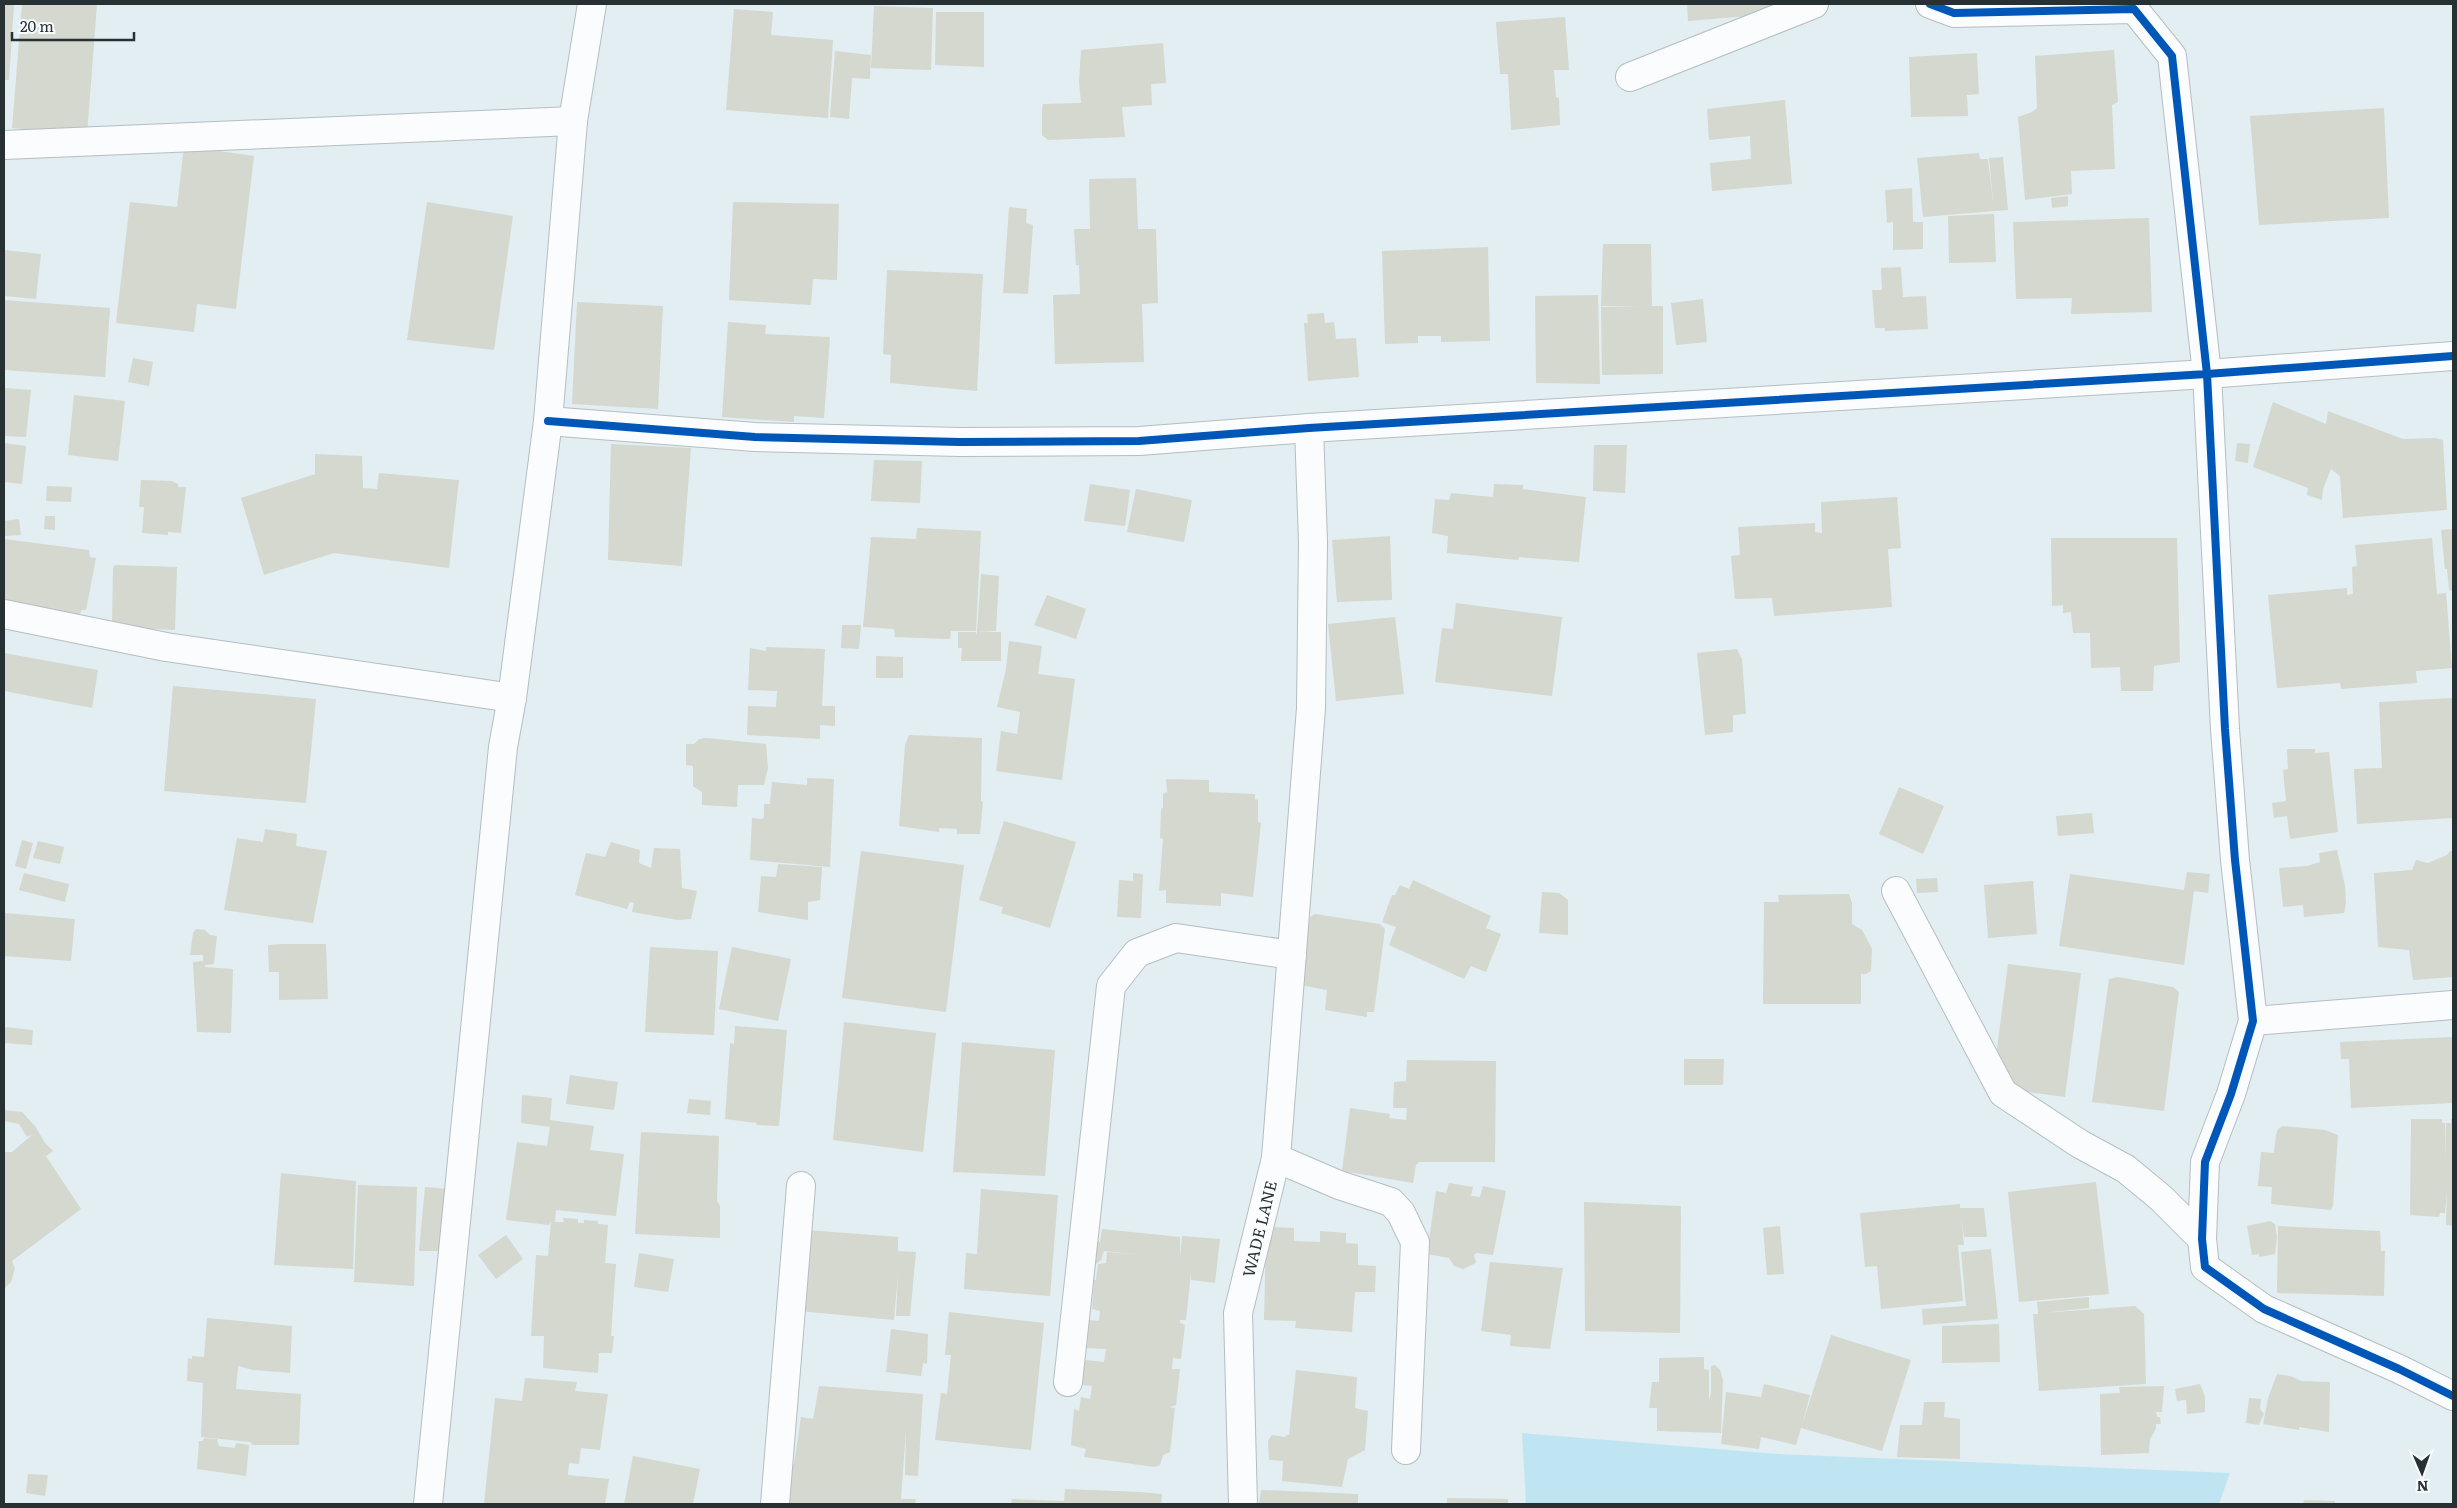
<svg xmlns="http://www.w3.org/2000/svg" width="2457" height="1508" font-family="Literata,serif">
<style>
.green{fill:#bfe5f3}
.building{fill:#d4d8ce}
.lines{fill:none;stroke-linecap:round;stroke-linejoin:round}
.street-casing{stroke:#b5bec2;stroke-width:30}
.street{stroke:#fbfcfd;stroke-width:28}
.cycleway-casing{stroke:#f7fbfd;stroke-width:11}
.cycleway{stroke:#0057b8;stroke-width:8}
.labels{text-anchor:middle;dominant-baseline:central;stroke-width:5;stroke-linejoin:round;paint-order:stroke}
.street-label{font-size:16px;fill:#273033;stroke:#f7fbfd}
</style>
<rect width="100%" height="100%" fill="#e2eef2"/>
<!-- green -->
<path class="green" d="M1522 1433 1778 1454 2230 1473 2219 1504H1526Z"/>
<!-- building -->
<path class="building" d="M4 4H14L9 80H4Z
M22 4H97L87 135 12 128Z
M1687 4H1773V14L1688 21Z
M874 6 933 8 931 70 871 68Z
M734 9 773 12 771 35 833 40 828 118 726 110Z
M936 12H984V67L935 65Z
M1565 17 1569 70H1554L1556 97 1559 98 1560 125 1511 130 1508 74H1500L1496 22Z
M1163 43 1166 83 1151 84 1152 105 1122 107 1125 137 1048 140 1042 135V109L1043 104 1081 103 1079 82 1081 50Z
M2114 50 2118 102 2112 105 2115 169 2071 171 2072 194 2025 200 2018 117 2032 112 2037 108 2035 56Z
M835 51 871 55 870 79 852 78 849 119 830 117Z
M1977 53 1979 94 1967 95 1968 116 1911 117 1909 57Z
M1785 100 1792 184 1712 191 1710 163 1751 159 1750 136 1709 140 1707 109Z
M2384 108 2389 218 2259 225 2250 116Z
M184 146 254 156 236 309 197 304 194 332 116 323 130 202 177 207Z
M1979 153 1980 159H1988L1994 211 1923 217 1917 158Z
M2003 157 2008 210 1994 211 1989 158Z
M1136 178 1138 229H1156L1158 303 1142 304 1144 362 1055 364 1053 295 1080 294 1079 265H1076L1074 229H1090L1089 179Z
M1912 188 1913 222H1923V249L1893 250V222L1887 223 1885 190Z
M2068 196V206L2052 208 2051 198Z
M427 202 513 216 494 350 407 340Z
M733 202 839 204 837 280 813 279 811 305 729 300Z
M1009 207 1027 209 1026 223 1033 225 1028 294 1003 293Z
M1994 214 1996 262 1949 263 1948 216Z
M2149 218 2152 312 2071 314 2072 298 2016 299 2013 222Z
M1603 244H1651L1652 306H1663V374L1602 375 1601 307 1641 306H1601Z
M1488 247 1490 341 1441 342V336H1418V343L1385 344 1382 251Z
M4 250 41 254 36 299 4 296Z
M1901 267 1903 297 1926 296 1928 329 1885 331V328H1875L1872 290H1882L1881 268Z
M887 270 983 274 977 391 890 383 891 355 883 354Z
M1598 295 1600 384 1536 383 1535 296Z
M1703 299 1707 342 1676 345 1671 303Z
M4 300 110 308 105 377 4 370Z
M577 302 663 306 658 409 572 404Z
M1324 313 1325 323 1334 322 1336 339 1356 338 1359 377 1308 381 1304 323H1308L1307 314Z
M728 322 766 325 765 334 830 337 824 418 794 416V422L722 417Z
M133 358 153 362 149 386 128 382Z
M4 388 31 390 26 437 4 436Z
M74 395 125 401 118 461 68 455Z
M2273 402 2326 424 2328 411 2403 439 2435 438 2443 440 2447 510 2343 518 2340 476 2331 469 2323 489 2322 500 2307 495 2308 488 2253 467Z
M4 443 26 446 22 484 4 482Z
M2237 443 2250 444 2248 463 2235 461Z
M611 444 691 448 682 566 608 560Z
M1594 445H1627L1625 493 1593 491Z
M315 454 362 456 363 488 377 489 379 473 459 480 449 568 334 553 264 575 241 498 315 474Z
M874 460 922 461 920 503 871 501Z
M141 480 172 481 178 484V487H186L181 533 168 532V535L142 533 144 507H139Z
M1090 484 1130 490 1125 526 1084 521Z
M1494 484 1523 485V489L1586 497 1579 562 1519 557 1518 560 1447 553 1448 536 1432 533 1435 499 1449 500 1451 493 1493 497Z
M47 486 72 487 71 502 46 501Z
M1136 489 1192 500 1184 542 1127 532Z
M1897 497 1901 548 1888 549 1892 607 1774 616 1772 598 1735 599 1731 556 1740 555 1738 527 1815 523V532L1822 533 1821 502Z
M45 516H55V530L44 529Z
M19 519 21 535 4 536V521Z
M917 528 981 531 976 631H951L950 639 895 637 894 629 863 627 871 537 916 539Z
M2453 529V591L2449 590 2447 569H2445L2441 530Z
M1390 536 1392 600 1337 602 1332 540Z
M2051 538H2177L2180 662 2154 666 2153 691H2121L2120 667 2091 668 2090 633H2073L2071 612 2063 613V605L2052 606Z
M2432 538 2437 594 2446 593 2452 668 2416 671 2417 683 2341 689 2340 683 2277 688 2268 595 2347 588V595L2353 594 2352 567 2357 566 2355 545Z
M4 539 89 550 90 557 96 558 86 610H82L79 615H77L4 604Z
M115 565 177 567 175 630 133 628 112 625 113 568Z
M981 574 999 576 996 631 977 632Z
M1047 595 1086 609 1076 639 1034 625Z
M1456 603 1562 617 1552 696 1435 682 1442 628 1453 629Z
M1395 617 1404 694 1336 701 1328 624Z
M842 625H861L859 649 841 648Z
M958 632H976V636L977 632H1001V661H961L962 648H958Z
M1009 641 1042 646 1038 674 1075 679 1062 780 996 771 1001 731 1017 734 1020 712 997 707 1006 669Z
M766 647 825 649 822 706H835V726L820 725V739L747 735 748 706 776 707 777 691 748 690 750 648 766 651Z
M1737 649 1742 659 1746 714 1733 715V732L1705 735 1697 653Z
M4 653 98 670 92 708 4 691Z
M876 656 903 657V678H876Z
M173 686 316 699 306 803 164 791Z
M2453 698V818L2357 824 2354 769 2382 768 2379 702Z
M909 735 982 738 981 801 983 802 980 834H957V829L939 828V832L899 826 905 745Z
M706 738 766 744 768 768 764 785H738L737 807 702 805V792L693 786V766L686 765V744H694L699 739Z
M2287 749H2315V753L2329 752 2338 832 2290 839 2287 816 2274 818 2272 803 2286 801 2283 770 2288 769Z
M807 778 834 779 830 867 750 860 752 818 762 819 764 817V804H770L772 782 807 785Z
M1166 779 1209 780V792L1255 794V799L1258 800V822L1261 823 1253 897 1221 893V906L1166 903V890L1159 891 1163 839 1160 838 1161 809 1163 807V794L1167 792Z
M1899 787 1944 806 1923 854 1879 834Z
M2092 813 2094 833 2058 836 2056 816Z
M1004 821 1076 842 1050 928 1001 913 1003 907 979 900Z
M265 829 297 834 296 846 327 851 313 923 224 910 237 838 263 842Z
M22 840 33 843 26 869 15 866Z
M38 841 64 847 60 864 33 858Z
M611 842 640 850 639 863 651 868 654 848 680 849 682 888 697 891 691 919 678 920 632 912 634 903 630 902 627 909 575 895 586 853 605 857Z
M2337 850 2345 886 2346 903 2344 913 2304 917 2303 905 2283 907 2279 868 2307 866 2320 862 2319 853Z
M861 851 964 865 946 1012 842 998Z
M2450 851H2453V977L2413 980 2409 950 2378 947 2374 873 2412 870 2416 860 2428 863 2447 855Z
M778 864 822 867 820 900 808 902V920L758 912 761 876 776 877Z
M2187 872 2210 874 2208 893 2194 891 2184 965 2059 946 2070 874 2184 890Z
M24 873 69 884 65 902 19 890Z
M1133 873 1143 874 1141 918 1117 917 1119 880 1133 881Z
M1937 878 1938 892 1917 893 1916 879Z
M1413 880 1491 916 1486 928 1501 934 1486 972 1471 966 1464 979 1389 945 1396 927 1382 922 1392 895H1395L1400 885 1409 889Z
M2033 881 2037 934 1988 938 1984 885Z
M1542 892 1559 893 1568 900V935L1539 933Z
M1849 894 1852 903V924L1862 930 1872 949 1871 971 1866 974H1861V1004H1763L1764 902H1779L1778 895Z
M4 913 75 919 71 961 4 956Z
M1315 914 1380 924 1385 929 1374 1012H1367V1017L1325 1010 1327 990 1305 986 1301 982 1310 917Z
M196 929 205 930 210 935 217 936 214 964 205 965V967L233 969 231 1033 197 1032 193 962 203 961V955H190L193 933Z
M283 944H326L328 999 279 1000V972H269L268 945Z
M650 947 718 951 714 1035 645 1032Z
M732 947 791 959 778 1021 719 1009Z
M2008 964 2081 973 2065 1097 1992 1087Z
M2118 977 2173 987 2179 992 2164 1111 2092 1102 2109 979Z
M844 1022 936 1033 923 1152 833 1140Z
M735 1026 787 1030 779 1126 756 1125 757 1123 725 1119 730 1043 734 1044Z
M4 1027 33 1030 32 1045 4 1043Z
M2453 1037V1103L2351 1108 2349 1059H2341L2340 1042Z
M962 1042 1055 1050 1045 1176 953 1172Z
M1684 1059H1724L1723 1085H1684Z
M1407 1060 1496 1061 1495 1162H1419L1416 1165 1413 1183 1342 1171 1350 1108 1390 1114 1389 1118 1406 1120 1407 1108H1393L1394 1082 1406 1081Z
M570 1075 618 1082 614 1110 566 1104Z
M522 1095 552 1098 550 1120 594 1126 590 1150 624 1154 616 1216 556 1210 555 1222H564L563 1218 578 1219V1223H584V1220L598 1221V1224L608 1225 605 1263 616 1264 611 1336H614L612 1353H599L598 1373 543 1368 544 1336H531L536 1255 548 1256 551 1221 549 1225 506 1220 517 1142 547 1146 550 1127 521 1123Z
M689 1099 711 1101 710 1115 687 1113Z
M4 1110 22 1112 35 1126 45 1143 53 1151 46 1156 81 1209 12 1261 15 1268 11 1282 4 1289V1152H12L33 1134 27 1137 19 1124 4 1121Z
M2411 1119H2442V1123H2445V1160L2446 1123H2451V1119H2453V1226L2446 1225 2447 1192 2445 1213H2440L2439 1217 2410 1215Z
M2283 1126 2325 1130 2338 1135 2333 1206 2331 1210 2271 1204 2272 1187 2258 1186 2261 1152 2274 1153 2276 1135 2278 1129Z
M641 1132 719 1136 717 1201 720 1206V1238L635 1234Z
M281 1173 356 1181 353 1269 274 1265Z
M2096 1182 2109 1294 2019 1302 2008 1192Z
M1449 1183 1473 1187 1471 1196 1480 1197 1483 1186 1506 1191 1493 1255 1476 1253 1474 1255 1476 1263 1463 1269 1454 1266 1449 1258 1427 1254 1436 1191 1446 1193Z
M358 1185 417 1187 414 1286 354 1282Z
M425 1187 449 1189 446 1251H419Z
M981 1189 1058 1195 1050 1296 964 1289 966 1253 977 1254Z
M1584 1202 1681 1206 1680 1333 1585 1331Z
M1960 1204V1208H1984L1987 1237H1964L1961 1216 1964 1245H1958L1963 1301 1881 1309 1877 1266 1865 1267 1860 1213Z
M2270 1221 2275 1224 2277 1237 2275 1254 2259 1257V1254L2252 1255 2247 1226Z
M1780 1226 1784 1274 1767 1275 1763 1228Z
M2278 1226 2380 1231 2381 1251H2385L2384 1296 2277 1293Z
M1273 1227 1294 1228V1241L1320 1242V1231L1346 1233V1243L1358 1244V1265L1376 1266 1375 1292H1355L1352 1332 1295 1328 1296 1321 1264 1320 1266 1239 1269 1234H1273Z
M1102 1229 1180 1237V1259L1182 1236 1220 1239 1215 1283 1191 1280V1273L1186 1320H1180V1323L1185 1325 1181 1359 1173 1358 1172 1369H1180L1176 1405 1169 1407 1175 1408 1170 1452 1163 1455 1160 1465 1154 1467 1084 1457 1086 1449 1071 1445 1074 1409 1079 1411 1081 1397 1090 1399 1092 1386 1083 1385 1082 1383 1085 1360 1104 1362 1106 1349 1087 1348 1089 1320 1099 1321 1100 1311 1092 1309 1094 1280H1096L1098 1264 1106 1263 1107 1252 1141 1255 1104 1251 1101 1260 1096 1264 1089 1263 1096 1241 1100 1242Z
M807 1230 898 1237V1251L916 1252 910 1316H896L898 1274 894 1320 799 1311Z
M506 1235 523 1259 496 1279 478 1255Z
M1991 1249 1998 1319 1923 1325 1922 1309 1966 1306 1961 1252Z
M639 1253 674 1259 668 1292 634 1287Z
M1490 1262 1563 1268 1550 1349 1510 1346 1511 1335 1481 1331Z
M2089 1297V1308L2042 1313 2135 1306 2144 1314 2146 1384 2039 1391 2033 1314H2038L2037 1302Z
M949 1312 1044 1323 1031 1450 935 1440 941 1393 947 1394 951 1355H945Z
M207 1318 292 1326 290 1373 253 1370 238 1366 236 1389 301 1394 299 1445H253L250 1442 201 1437 203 1383 187 1381 188 1358 192 1359V1356L204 1357Z
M1999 1324 2000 1362 1942 1363V1326Z
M891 1329 928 1334 927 1364 923 1363 921 1376 886 1372Z
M1831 1335 1911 1360 1882 1451 1801 1428 1796 1445 1757 1436 1761 1437 1759 1449 1721 1444 1726 1392 1761 1397 1764 1384 1810 1395 1802 1425Z
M1704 1357V1369L1709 1370V1400L1711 1393V1366L1715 1365 1720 1370 1723 1380 1721 1433 1657 1431V1408H1649L1652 1382H1659V1358Z
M1296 1370 1357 1377 1355 1408 1368 1411 1365 1450 1348 1459 1342 1487 1282 1481 1283 1461 1269 1460 1268 1441 1272 1435 1285 1437 1286 1435H1289Z
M2277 1374 2290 1376 2302 1381 2330 1382 2329 1432 2299 1427V1430L2263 1424 2268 1398Z
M525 1378 577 1382 575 1391 608 1394 600 1450 581 1448 579 1464 569 1463 568 1475 609 1479 605 1504H484L495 1398 522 1401Z
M2200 1384 2205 1397V1412L2187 1414 2186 1400 2177 1401 2175 1389Z
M819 1386 923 1394 918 1476 905 1475 906 1430 901 1499H916L915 1504H787L790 1464H794L801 1417 813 1419Z
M2164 1386 2162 1412H2156L2157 1417H2160L2161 1424H2156V1429L2150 1439 2149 1453 2101 1455 2100 1394 2120 1393 2119 1387Z
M2249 1398 2261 1399 2260 1409 2264 1414 2259 1425 2246 1423Z
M1924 1402H1945L1944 1417 1960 1419V1459L1897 1457 1900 1425H1922Z
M204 1438 217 1439 219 1446 235 1448 236 1443 249 1445 246 1476 197 1469 199 1441H203Z
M633 1456 700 1469 693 1504H624Z
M28 1474 48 1475 45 1496 26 1493Z
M1065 1489 1140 1492 1162 1494 1161 1504H1011L1012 1499 1064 1501Z
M1261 1490 1358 1494V1504H1259Z
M1447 1498 1508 1499V1504H1447Z
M2304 1500 2335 1501V1504H2303Z"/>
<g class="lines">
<defs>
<g id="street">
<path d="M1930 4 1954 13 2134 9 2172 56 2207 374 2225 729 2235 860 2253 1021 2231 1094 2205 1162 2202 1239 2205 1267 2264 1309 2399 1369 2453 1396"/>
<path d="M1630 77 1814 4"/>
<path d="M4 145 573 121"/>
<path d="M548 421 755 437 960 442 1139 441 1309 428 2207 374 2453 356"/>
<path d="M4 614 166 647 512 698"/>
<path d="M1896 891 2003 1093 2080 1144 2126 1169 2161 1198 2202 1239"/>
<path d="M2253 1021 2453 1005"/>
<path d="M1276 1158 1339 1185 1391 1202 1401 1213 1415 1242 1406 1450"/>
<path d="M1068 1382 1111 986 1137 953 1176 938 1292 955"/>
<path d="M428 1504 503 747 512 698 548 421 573 121 592 4"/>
<path d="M775 1504 801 1186"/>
<path id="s1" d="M1243 1504 1238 1313 1276 1158 1311 708 1313 542 1309 428"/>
</g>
</defs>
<!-- street casing -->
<use href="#street" class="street-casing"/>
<!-- street -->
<use href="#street" class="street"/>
<defs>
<path id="cycleway" d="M1930 4 1954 13 2134 9 2172 56 2207 374 2225 729 2235 860 2253 1021 2231 1094 2205 1162 2202 1239 2205 1267 2264 1309 2399 1369 2453 1396
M548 421 755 437 960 442 1139 441 1309 428 2207 374 2453 356"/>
</defs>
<!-- cycleway casing -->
<use href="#cycleway" class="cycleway-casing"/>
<!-- cycleway -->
<use href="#cycleway" class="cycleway"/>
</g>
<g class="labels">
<!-- street labels -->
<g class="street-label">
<text stroke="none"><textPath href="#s1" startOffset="278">WADE LANE</textPath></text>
</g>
</g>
<!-- border -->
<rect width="2457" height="1508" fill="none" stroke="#273033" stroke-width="10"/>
<!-- north arrow -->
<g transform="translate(2422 1473) rotate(178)" stroke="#f7fbfd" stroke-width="4" paint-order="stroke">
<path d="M0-4L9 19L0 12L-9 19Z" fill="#273033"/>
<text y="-8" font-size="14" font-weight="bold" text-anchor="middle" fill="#273033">N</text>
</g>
<!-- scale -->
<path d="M12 32v8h122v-8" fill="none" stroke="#273033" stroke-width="2.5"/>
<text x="20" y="32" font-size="15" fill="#273033" stroke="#f7fbfd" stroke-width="4" paint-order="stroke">20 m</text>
</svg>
